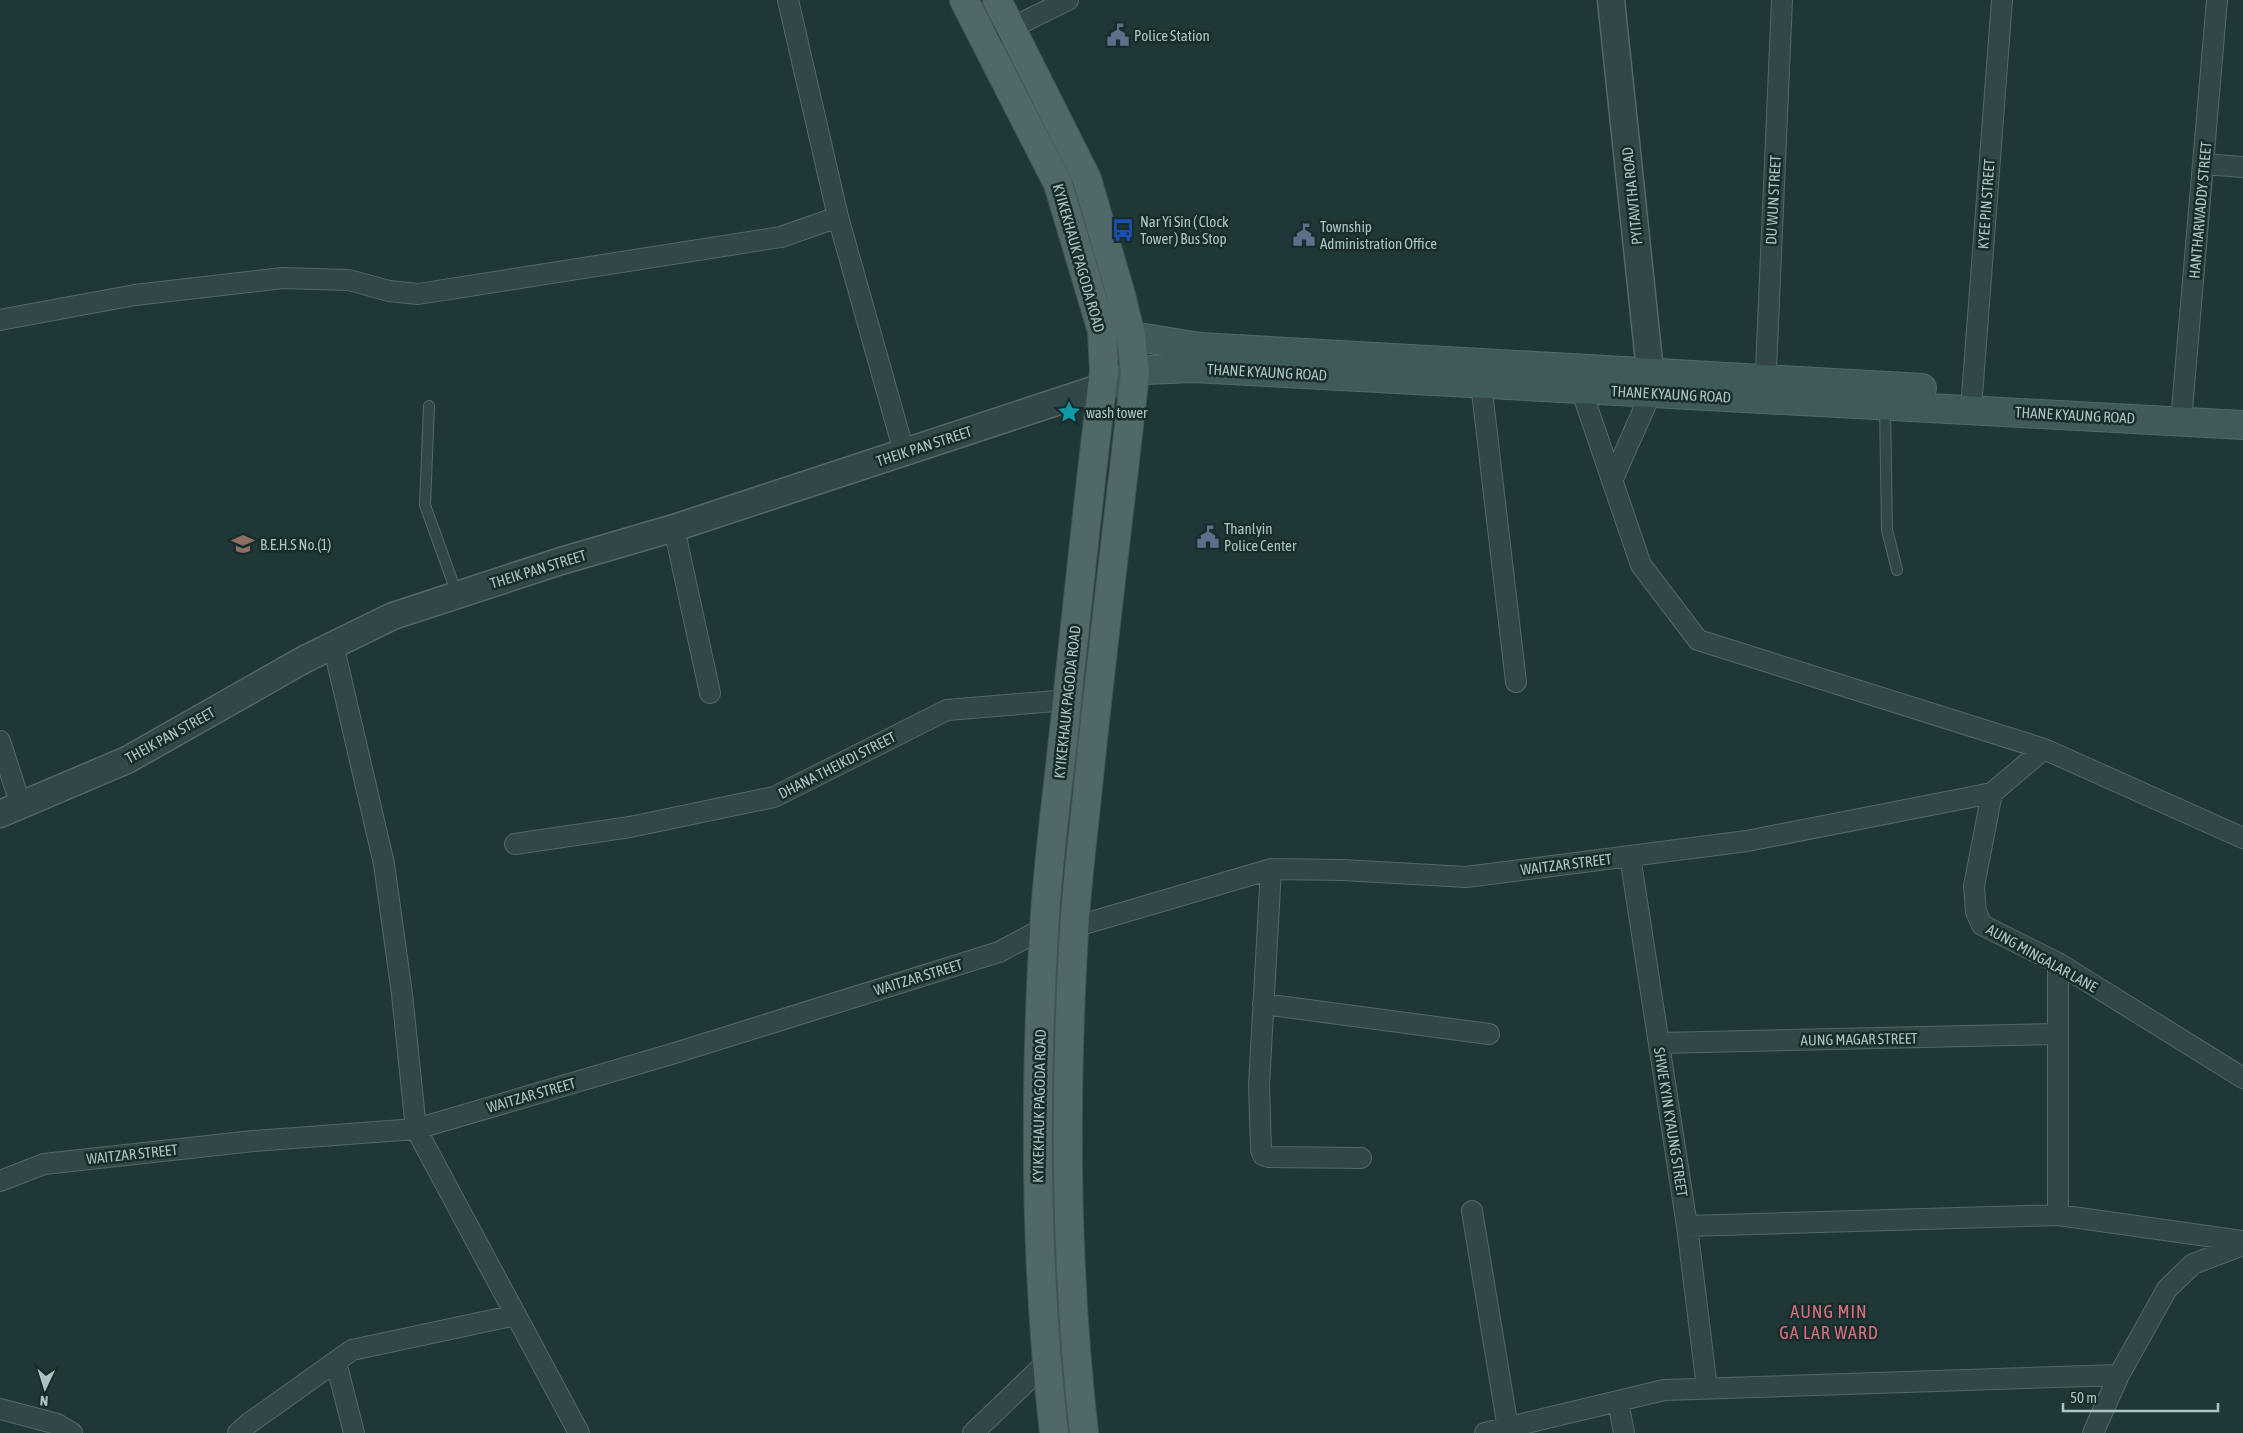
<svg xmlns="http://www.w3.org/2000/svg" width="2243" height="1433" font-family="'Asap Condensed',sans-serif">
<style>
.lines{fill:none;stroke-linecap:round;stroke-linejoin:round}
.service-casing{stroke:#536869;stroke-width:12}
.minor-casing{stroke:#536869;stroke-width:22}
.tertiary-casing{stroke:#536869;stroke-width:29}
.secondary-casing{stroke:#536869;stroke-width:30}
.primary-casing{stroke:#3f5455;stroke-width:30}
.service{stroke:#324848;stroke-width:10}
.minor{stroke:#324848;stroke-width:20}
.tertiary{stroke:#324848;stroke-width:26}
.secondary{stroke:#405a5b;stroke-width:28}
.primary{stroke:#506868;stroke-width:28}
.labels{text-anchor:middle;dominant-baseline:central;stroke-width:5;stroke-linejoin:round;paint-order:stroke}
.poi-label{font-size:15px;fill:#acc4c5;stroke:#182c2c;text-anchor:start}
.street-label{font-size:15px;fill:#acc4c5;stroke:#182c2c}
.quarter-label{font-size:18px;letter-spacing:1px;fill:#dd6e7f;stroke:#182c2c}
</style>
<rect width="100%" height="100%" fill="#1f3837"/>
<g class="lines">
<defs>
<path id="service" d="M429 406 425 505 457 594
M1885 407 1887 530 1897 570"/>
<path id="minor" d="M788 0 838 217 904 452
M999 34 1068 0
M2204 164 2243 167
M0 320 135 295 283 278 349 280 389 291 418 294 781 237 838 217
M1481 383 1516 682
M1581 389 1641 565 1698 640 2044 749 2243 838
M1765 393 1782 0
M1971 409 2002 0
M2181 421 2217 0
M1612 481 1651 393
M674 528 710 693
M333 644 384 864 402 994 416 1129 579 1433
M0 741 21 806
M1992 793 1974 886 1976 912 1982 925 2058 963 2243 1078
M515 844 630 827 774 797 947 710 1068 700
M1630 856 1687 1226 1707 1388
M1271 869 1259 1085 1261 1150 1263 1155 1269 1157 1361 1158
M1074 927 1271 869 1343 870 1466 877 1747 841 1992 793 2044 749
M2058 963V1215
M1263 1004 1489 1034
M1660 1043 2058 1034
M0 1181 44 1164 253 1141 416 1129 675 1053 999 952 1044 928
M1472 1211 1508 1428
M1687 1226 2058 1215 2243 1241
M336 1362 354 1433
M1618 1401 1624 1433
M0 1409 57 1424 72 1433
M238 1433 248 1424 352 1350 516 1315
M973 1433 1046 1363
M1485 1433 1664 1390 2119 1375
M2093 1433 2119 1375 2167 1289 2193 1264 2243 1245"/>
<path id="tertiary" d="M1611 0 1650 371 1651 393
M0 814 127 760 305 659 393 616 561 561 674 528 1102 387"/>
<path id="secondary" d="M1102 331 1200 347 1922 388
M1102 387 1146 370 1193 368 2243 425"/>
<path id="primary" d="M964 0 1058 184 1102 331 1104 371C1090 481 1079 591 1067 701 1060 777 1048 854 1044 930 1034 1098 1035 1266 1054 1433
M997 0 1087 179 1121 295 1131 336 1135 373C1120 507 1103 642 1089 777 1084 828 1077 879 1074 931 1064 1098 1065 1267 1084 1433"/>
</defs>
<!-- service casing -->
<use href="#service" class="service-casing"/>
<!-- minor casing -->
<use href="#minor" class="minor-casing"/>
<!-- tertiary casing -->
<use href="#tertiary" class="tertiary-casing"/>
<!-- secondary casing -->
<use href="#secondary" class="secondary-casing"/>
<!-- primary casing -->
<use href="#primary" class="primary-casing"/>
<!-- service -->
<use href="#service" class="service"/>
<!-- minor -->
<use href="#minor" class="minor"/>
<!-- tertiary -->
<use href="#tertiary" class="tertiary"/>
<!-- secondary -->
<use href="#secondary" class="secondary"/>
<!-- primary -->
<use href="#primary" class="primary"/>
</g>
<!-- icons -->
<defs>
<symbol id="civic-bare" viewBox="-9 -9 18 18"><path d="M-.6-6.5H3V-4.5H.6V-3L4-1V1h2V6H-6V1h2V-1L-.6-3ZM-1.2 2.5V6h2.4V2.5Z" fill="#5c6f8a" stroke="#182c2c" stroke-width="2.5" paint-order="stroke"/></symbol>
<symbol id="bus-bare" viewBox="-9 -9 18 18"><path d="M-5-6H5V4H4V6H2V4H-2V6H-4V4H-5ZM-3.5-4V0h7V-4ZM-3.5 1.2v1.5H-2V1.2ZM2 1.2v1.5H3.5V1.2Z" fill="#1a4fb4" stroke="#182c2c" stroke-width="2.5" paint-order="stroke"/></symbol>
<symbol id="sight-bare" viewBox="-9 -9 18 18"><path d="M0-6L1.8-2.2L6-1.7L2.9 1.2L3.7 5.4L0 3.3L-3.7 5.4L-2.9 1.2L-6-1.7L-1.8-2.2Z" fill="#0f9aa8" stroke="#182c2c" stroke-width="2.5" paint-order="stroke"/></symbol>
<symbol id="school-bare" viewBox="-9 -9 18 18"><path d="M0-5L7-2L0 1L-7-2ZM-4 1L0 2.5L4 1V4Q0 6-4 4Z" fill="#8d6e63" stroke="#182c2c" stroke-width="2.5" paint-order="stroke"/></symbol>
</defs>
<g fill-rule="evenodd">
<use href="#civic-bare" x="1102" y="19" width="32" height="32"/>
<use href="#bus-bare" x="1107" y="214" width="32" height="32"/>
<use href="#civic-bare" x="1288" y="219" width="32" height="32"/>
<use href="#sight-bare" x="1053" y="396" width="32" height="32"/>
<use href="#civic-bare" x="1192" y="521" width="32" height="32"/>
<use href="#school-bare" x="227" y="528" width="32" height="32"/>
</g>
<g class="labels">
<!-- poi labels -->
<g class="poi-label">
<text x="1134" y="35">Police Station</text>
<text x="1140" y="221">Nar Yi Sin ( Clock<tspan x="1140" dy="17">Tower ) Bus Stop</tspan></text>
<text x="1320" y="226">Township<tspan x="1320" dy="17">Administration Office</tspan></text>
<text x="1086" y="412">wash tower</text>
<text x="1224" y="528">Thanlyin<tspan x="1224" dy="17">Police Center</tspan></text>
<text x="260" y="544">B.E.H.S No.(1)</text>
</g>
<!-- street labels -->
<g class="street-label">
<text transform="translate(1632 196) rotate(-96)">PYITAWTHA ROAD</text>
<text transform="translate(1773 200) rotate(-87)">DU WUN STREET</text>
<text transform="translate(1986 204) rotate(-86)">KYEE PIN STREET</text>
<text transform="translate(2200 210) rotate(-85)">HANTHARWADDY STREET</text>
<text transform="translate(1079 258) rotate(74)">KYIKEKHAUK PAGODA ROAD</text>
<text transform="translate(1267 372) rotate(3)">THANE KYAUNG ROAD</text>
<text transform="translate(1671 394) rotate(3)">THANE KYAUNG ROAD</text>
<text transform="translate(2075 415) rotate(3)">THANE KYAUNG ROAD</text>
<text transform="translate(924 446) rotate(-18)">THEIK PAN STREET</text>
<text transform="translate(538 569) rotate(-17)">THEIK PAN STREET</text>
<text transform="translate(1067 702) rotate(-84)">KYIKEKHAUK PAGODA ROAD</text>
<text transform="translate(170 735) rotate(-29)">THEIK PAN STREET</text>
<text transform="translate(837 765) rotate(-27)">DHANA THEIKDI STREET</text>
<text transform="translate(1566 864) rotate(-7)">WAITZAR STREET</text>
<text transform="translate(2042 958) rotate(29)">AUNG MINGALAR LANE</text>
<text transform="translate(918 977) rotate(-17)">WAITZAR STREET</text>
<text transform="translate(1859 1039) rotate(-1)">AUNG MAGAR STREET</text>
<text transform="translate(531 1095) rotate(-16)">WAITZAR STREET</text>
<text transform="translate(1039 1106) rotate(-89)">KYIKEKHAUK PAGODA ROAD</text>
<text transform="translate(1671 1122) rotate(81)">SHWE KYIN KYAUNG STREET</text>
<text transform="translate(132 1154) rotate(-6)">WAITZAR STREET</text>
</g>
<!-- quarter labels -->
<g class="quarter-label">
<text x="1829" y="1311">AUNG MIN<tspan x="1829" dy="21">GA LAR WARD</tspan></text>
</g>
</g>
<!-- north arrow -->
<g transform="translate(45 1388) rotate(184)" stroke="#182c2c" stroke-width="4" paint-order="stroke">
<path d="M0-4L9 19L0 12L-9 19Z" fill="#acc4c5"/>
<text y="-8" font-size="14" font-weight="bold" text-anchor="middle" fill="#acc4c5">N</text>
</g>
<!-- scale -->
<path d="M2063 1403v8h155v-8" fill="none" stroke="#acc4c5" stroke-width="2.5"/>
<text x="2070" y="1403" font-size="15" fill="#acc4c5" stroke="#182c2c" stroke-width="4" paint-order="stroke">50 m</text>
</svg>
